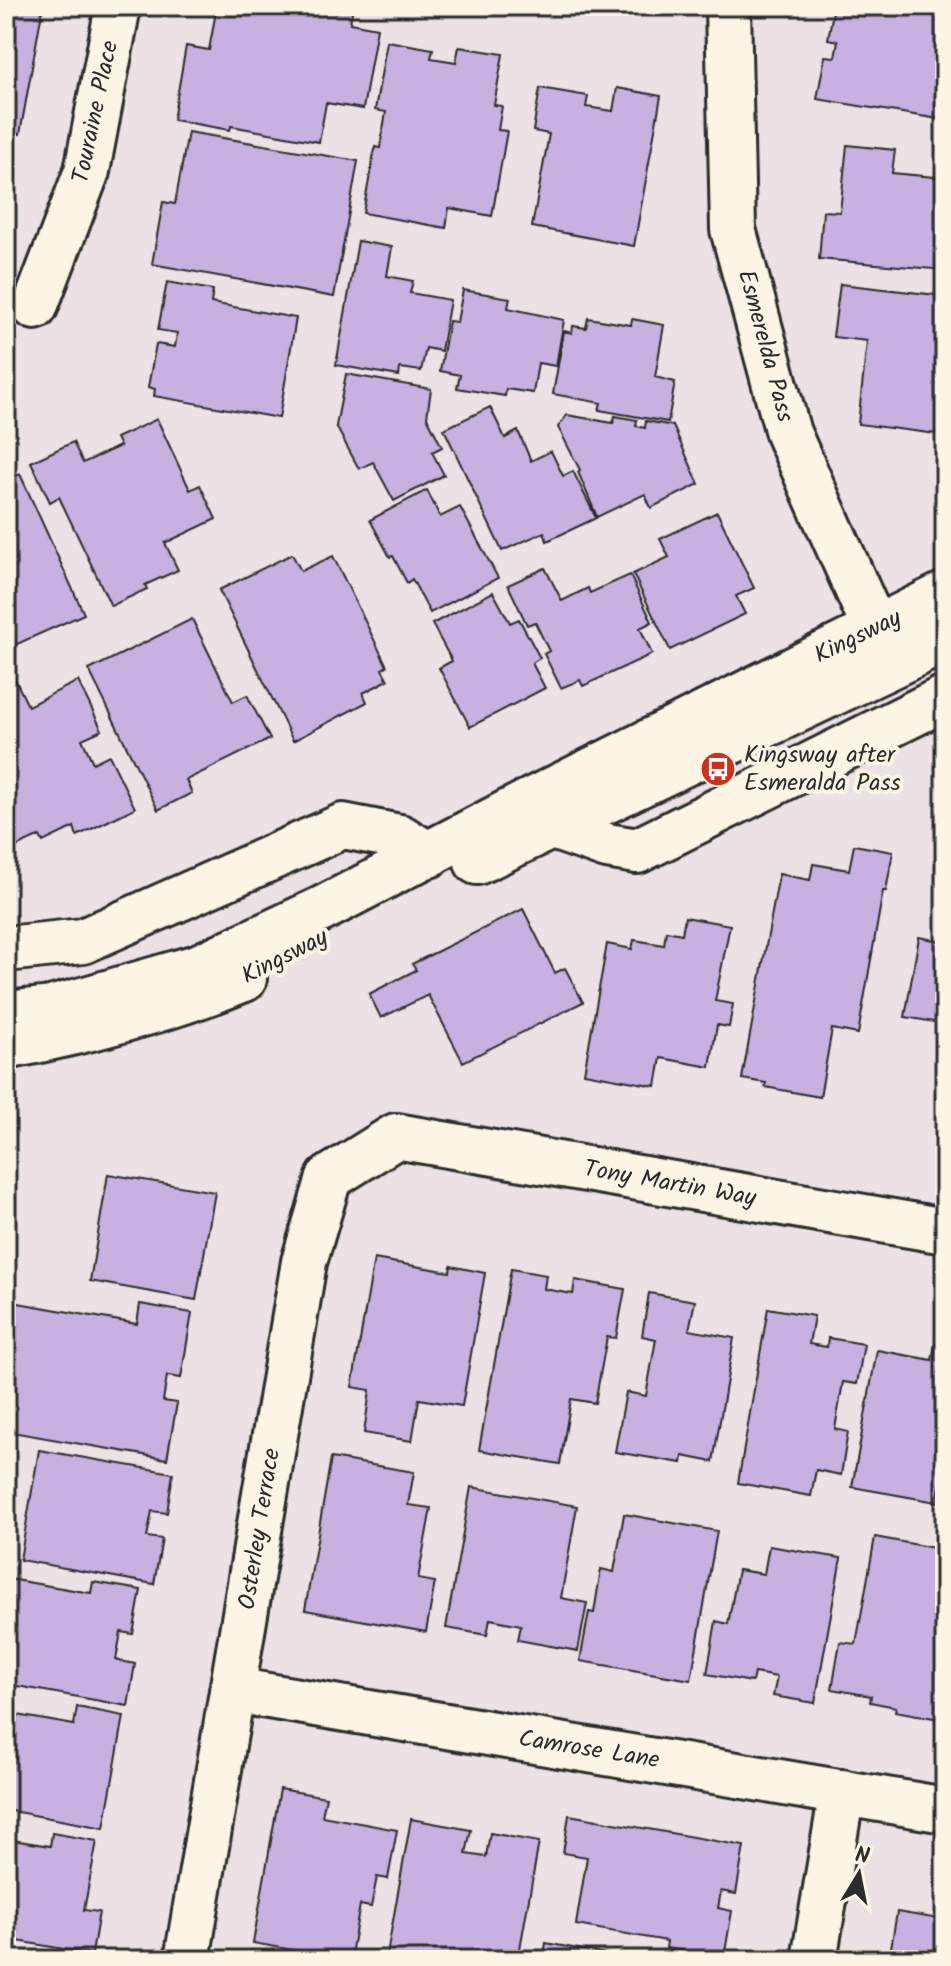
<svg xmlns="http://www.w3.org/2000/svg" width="951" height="1966" font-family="Kalam,sans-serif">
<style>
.building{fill:#c6b1e1;stroke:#2b2b2b;stroke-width:2}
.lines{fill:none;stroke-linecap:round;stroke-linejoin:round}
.street-casing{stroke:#2b2b2b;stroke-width:50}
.secondary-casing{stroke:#2b2b2b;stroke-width:50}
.street{stroke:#fcf5e5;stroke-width:44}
.secondary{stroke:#fcf5e5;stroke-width:44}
.labels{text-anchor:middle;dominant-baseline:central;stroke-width:8;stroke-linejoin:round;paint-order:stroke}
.street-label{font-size:24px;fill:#2b2b2b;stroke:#fcf5e5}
.poi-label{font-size:24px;fill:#2b2b2b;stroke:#fcf5e5;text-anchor:start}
</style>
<rect width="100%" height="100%" fill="#ece1e4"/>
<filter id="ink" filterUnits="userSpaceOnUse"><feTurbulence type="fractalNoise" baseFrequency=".0125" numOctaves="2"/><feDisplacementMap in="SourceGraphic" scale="16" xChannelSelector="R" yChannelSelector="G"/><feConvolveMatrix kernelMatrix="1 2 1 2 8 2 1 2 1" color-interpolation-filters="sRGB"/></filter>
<g filter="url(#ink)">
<!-- building -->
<path class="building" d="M6 6H43L20 134 6 132Z
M217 6H353L350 23 377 28 363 109 326 103 319 142 231 126 230 130 173 120 186 46 209 50Z
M834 6 861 10 862 6H884L917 12 918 6 945 11V120L817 99 825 56 835 57 838 41 828 39Z
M387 41 433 49 431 58 456 62 459 47 503 54 494 105 502 106 498 130 507 131 492 216 449 208 446 228 363 213 375 147 380 148 386 112 375 110Z
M540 88 588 96 586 107 613 111 617 88 661 96 634 246 532 227 549 134 533 131Z
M188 132 358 161 334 297 152 264 163 202 175 204Z
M847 145 895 150 892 173 945 178V270L819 259 823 211 840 212Z
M358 241 392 247 387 276 413 281 410 293 450 300 441 351 426 348 421 371 400 368 399 376 336 365Z
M167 282 213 290 211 303 296 318 279 418 154 396 155 389 148 387 156 344 175 347 177 333 158 330Z
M840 284 945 296V435L858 424 867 341 833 337Z
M463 290 510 298 508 308 564 320 556 366 538 363 533 393 506 389 505 396 457 388 460 375 440 371 449 321 457 322Z
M588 318 631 325 632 319 664 325 655 377 675 382 668 422 599 410 601 403 553 394 564 331 572 333 573 326 586 328Z
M346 374 431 389 427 417 442 447 432 452 444 475 394 501 373 462 359 469 336 426Z
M490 407 505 438 518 431 531 461 551 451 563 476 573 471 596 518 547 541 544 532 502 551 444 429Z
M567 415 613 423 615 416 637 420 636 426 645 428 646 421 673 426 699 484 651 508 645 494 597 517 578 472 580 470 558 427Z
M157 419 190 490 200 485 216 519 165 543 178 570 145 585 147 589 111 606 59 497 50 502 31 462 73 442 83 463 120 446 116 438Z
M20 474 84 614 6 649V481Z
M427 490 440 517 460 507 498 578 430 613 412 579 407 583 393 556 390 557 370 520Z
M717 512 754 588 736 596 745 614 670 650 633 574 669 557 660 539Z
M292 554 301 571 333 556 387 666 382 669 388 680 363 693 367 702 293 741 219 590Z
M545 568 562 601 588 588 590 593 630 575 652 622 640 628 652 654 583 686 580 680 561 688 544 654 549 651 535 622 527 625 508 585Z
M493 592 510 623 519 619 540 658 532 663 545 688 470 727 439 668 452 661 432 624Z
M192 619 233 702 247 695 270 739 186 780 192 793 158 810 89 670Z
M11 671 28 706 78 681 102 730 82 739 93 763 109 755 135 808 77 836 74 827 43 842 40 836 16 847 6 827V674Z
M854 845 893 852 886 891H883L858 1034 832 1029 820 1097 765 1087 766 1083 742 1079 779 874 810 880 813 864 849 870Z
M523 909 555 973 565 968 583 1002 463 1062 428 995 381 1018 369 994 416 970 412 964Z
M685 917 730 925 715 1001 733 1004 729 1027 717 1025 710 1067 661 1058 656 1086 584 1073 607 944 632 949 634 940 664 945 666 931 682 934Z
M919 937 945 942V1038L938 1037 940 1023 905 1017Z
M108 1174 215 1192 196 1300 90 1281Z
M374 1259 450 1272 451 1266 485 1273 462 1406 419 1399 412 1441 364 1433 370 1390 352 1387Z
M511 1269 546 1275 544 1289 573 1294 575 1280 625 1289 616 1338 607 1337 595 1403 571 1399 560 1464 479 1450Z
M649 1293 695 1301 689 1330 734 1338 713 1462 683 1456 682 1463 615 1452 626 1392 646 1396 656 1339 642 1336Z
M7 1301 137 1324 140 1304 192 1313 181 1378 167 1376 163 1401 177 1403 167 1459 6 1431Z
M768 1308 814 1316 809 1344 827 1347 828 1338 864 1344 857 1384 843 1382 835 1429 848 1432 841 1475 816 1470 811 1496 738 1483Z
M935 1345 945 1347V1456L937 1502 852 1487 877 1350 932 1360Z
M39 1450 173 1473 167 1513 152 1511 147 1537 162 1539 154 1584 20 1560Z
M331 1458 414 1472 408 1505 431 1508 418 1579 435 1582 426 1632 305 1610Z
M471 1487 577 1506 561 1598 587 1603 578 1651 518 1640 521 1625 490 1619 487 1635 446 1628Z
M624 1514 717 1531 691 1680 580 1661 589 1612 594 1613 601 1569 614 1572Z
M875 1537 945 1550V1720L895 1711 896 1707 870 1702 871 1696 832 1689 840 1642 856 1644Z
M769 1546 841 1558 815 1703 773 1696 777 1677 754 1673 752 1682 707 1674 716 1621 728 1624 738 1570 764 1574Z
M9 1579 91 1593 93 1582 141 1590 133 1634 121 1632 116 1660 135 1664 128 1706 6 1684V1596Z
M77 1707 124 1716 104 1828 6 1810V1713L74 1725Z
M280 1789 326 1797 322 1816 397 1830 388 1879 377 1877 371 1907 360 1905 350 1960 253 1943Z
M569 1815 744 1846 736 1894 721 1891 718 1908 732 1911 724 1958 666 1948 667 1941 576 1925 587 1857 563 1853Z
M411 1819 471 1830 466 1854 486 1857 490 1833 539 1842 518 1960H386Z
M52 1833 97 1841 84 1910 99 1912 92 1954 6 1939V1839L50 1846Z
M897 1912 945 1920V1960H889Z
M546 1943 606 1954 605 1960H543Z"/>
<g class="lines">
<defs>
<path id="street" d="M728 6 733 229 788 433 890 663
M35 307 87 171 118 6
M550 826 607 846 637 851 945 698
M6 949 83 941 343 826 400 837 429 855
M233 1690 945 1810
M187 1960 304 1262 329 1178 396 1136 945 1231
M814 1960 842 1792"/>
<path id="secondary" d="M477 862 945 640
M6 1014 51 1009 198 967 322 909 528 802 945 594
M6 1047C87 1031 168 1010 244 979"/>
</defs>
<!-- street casing -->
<use href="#street" class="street-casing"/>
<!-- secondary casing -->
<use href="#secondary" class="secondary-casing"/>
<!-- street -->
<use href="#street" class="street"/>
<!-- secondary -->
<use href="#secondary" class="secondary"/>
</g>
</g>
<!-- icons -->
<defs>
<symbol id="bus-disc" viewBox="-11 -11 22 22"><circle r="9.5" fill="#c8321e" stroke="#fcf5e5"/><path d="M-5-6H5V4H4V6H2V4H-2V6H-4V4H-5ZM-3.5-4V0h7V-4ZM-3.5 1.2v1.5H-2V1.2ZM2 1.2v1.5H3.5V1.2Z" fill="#fff"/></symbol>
</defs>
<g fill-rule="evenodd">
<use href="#bus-disc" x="698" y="749" width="40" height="40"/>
</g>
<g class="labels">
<!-- street labels -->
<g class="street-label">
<text transform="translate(96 112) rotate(-78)">Touraine Place</text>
<text transform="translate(765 346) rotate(75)">Esmerelda Pass</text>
<text transform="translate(858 637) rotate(-26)">Kingsway</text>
<text transform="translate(285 957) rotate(-27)">Kingsway</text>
<text transform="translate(670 1184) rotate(10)">Tony Martin Way</text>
<text transform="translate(260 1529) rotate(-81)">Osterley Terrace</text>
<text transform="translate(589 1750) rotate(9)">Camrose Lane</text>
</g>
<!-- poi labels -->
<g class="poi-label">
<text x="744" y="755">Kingsway after<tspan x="744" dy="28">Esmeralda Pass</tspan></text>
</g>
</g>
<!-- margin -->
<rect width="951" height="1966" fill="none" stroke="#fcf5e5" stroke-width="32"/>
<rect x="16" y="16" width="919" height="1934" fill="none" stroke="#2b2b2b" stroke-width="3" filter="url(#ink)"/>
<!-- north arrow -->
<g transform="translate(859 1874) rotate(10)" stroke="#fcf5e5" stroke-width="6" paint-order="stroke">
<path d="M0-6L14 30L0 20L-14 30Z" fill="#2b2b2b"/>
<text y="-12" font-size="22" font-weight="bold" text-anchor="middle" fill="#2b2b2b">N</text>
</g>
</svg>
